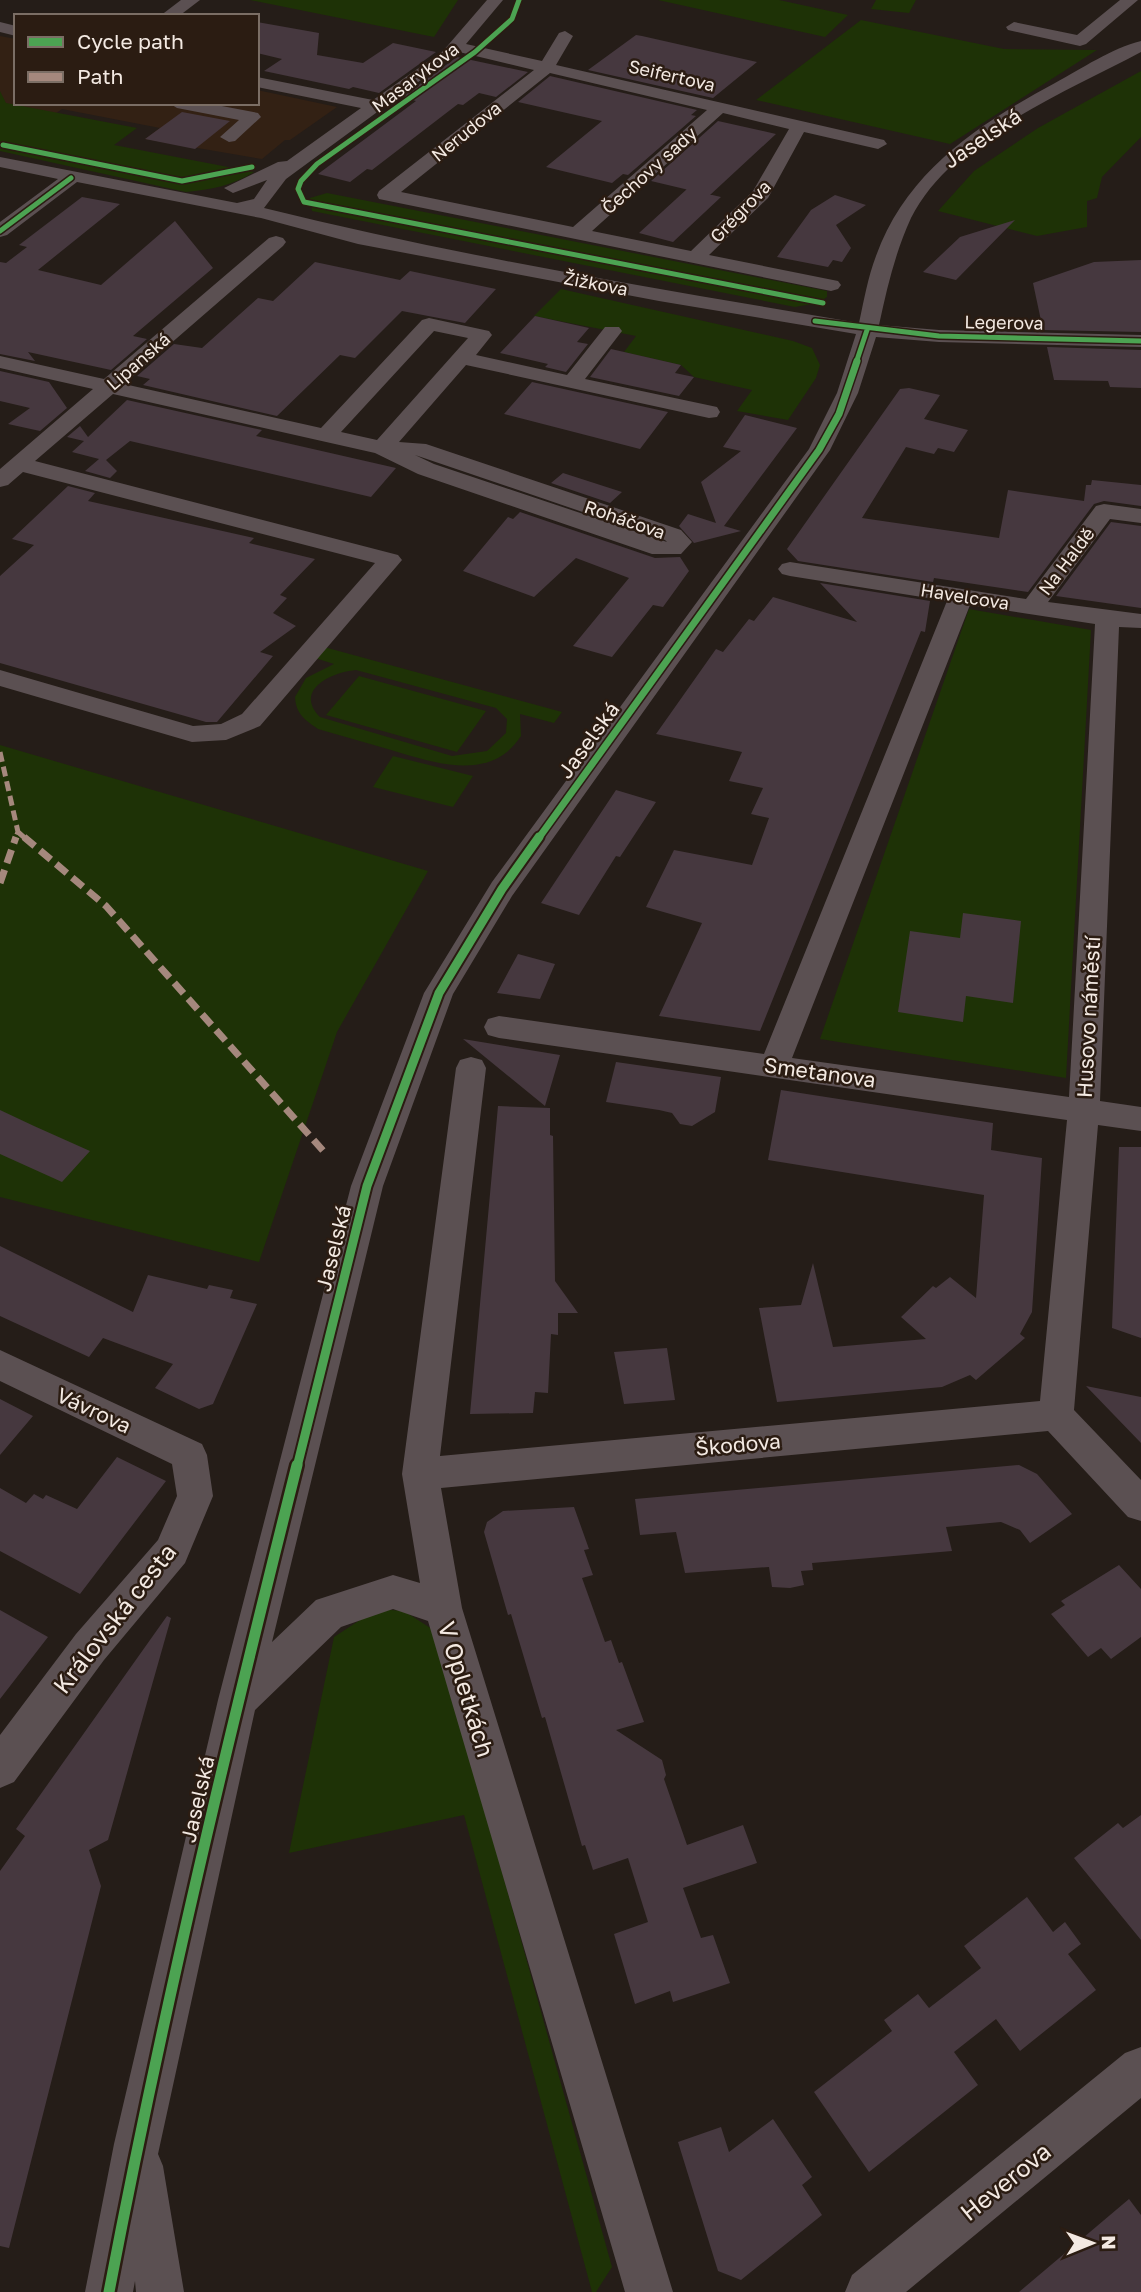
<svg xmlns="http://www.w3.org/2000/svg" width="1141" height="2292" font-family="'Golos Text',sans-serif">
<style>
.built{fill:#332114}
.green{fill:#1e3206;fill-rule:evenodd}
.building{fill:#46383f}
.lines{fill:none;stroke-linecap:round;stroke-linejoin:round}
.minor{fill:#5b5052;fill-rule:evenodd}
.quiet-far1{stroke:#a5887d;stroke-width:5;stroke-dasharray:10 5;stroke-linecap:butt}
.quiet{stroke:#a5887d;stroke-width:7;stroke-dasharray:14 7;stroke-linecap:butt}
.cycleway-far3-casing{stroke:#2b1c12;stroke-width:8}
.cycleway-far2-casing{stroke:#2b1c12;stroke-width:10}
.cycleway-far1-casing{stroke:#2b1c12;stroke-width:13}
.cycleway-casing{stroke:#2b1c12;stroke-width:16}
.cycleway-far3{stroke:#4ca352;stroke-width:5}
.cycleway-far2{stroke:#4ca352;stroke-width:7}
.cycleway-far1{stroke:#4ca352;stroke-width:9}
.cycleway{stroke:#4ca352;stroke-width:11}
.labels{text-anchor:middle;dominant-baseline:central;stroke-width:5;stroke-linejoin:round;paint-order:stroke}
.far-street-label{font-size:18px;fill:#f3e9e2;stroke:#2b1c12}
.street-label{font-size:21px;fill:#f3e9e2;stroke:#2b1c12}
.near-street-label{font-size:24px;fill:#f3e9e2;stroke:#2b1c12}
</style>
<rect width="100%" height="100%" fill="#251d18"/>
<!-- built -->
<path class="built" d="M0 36 16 39V103H257V90L337 107 290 140H285L262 159 145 139 160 128 62 109 42 123 0 109Z"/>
<!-- green -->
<path class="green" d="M250 0H458L434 37Z
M658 0H779L848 15 825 37Z
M876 0H916L909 13 871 9Z
M861 20 1004 49 1097 50 950 144 756 100Z
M1141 71V137L1102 177 1097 198 1087 201V227L1037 236 938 211 974 171 1038 128Z
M0 91 6 103 137 128 114 145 254 172C234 185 210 190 186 192L0 151Z
M327 193 827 291V297L818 303 795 307 312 211 310 198Z
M561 289 793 341 812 348 820 365 816 378 788 420 737 411 752 390 694 377 681 365 624 352 636 336 534 316Z
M969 609 1091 630 1066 1078 820 1039Z
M324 647 562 712 554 723 520 714 521 736C490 783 435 763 391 750 367 743 342 736 318 729 305 720 296 714 295 697L306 678 334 664 315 658ZM356 670 496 708 507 719 506 733 487 751 452 756 320 717C293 690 332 672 356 670Z
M359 676 486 711 457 752 326 715Z
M0 745 428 871 337 1032 259 1262 0 1197Z
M393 756 473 776 453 807 373 787Z
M377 1609 404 1611 435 1631 612 2267 596 2292H592L464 1815 289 1853 334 1637Z"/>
<!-- building -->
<path class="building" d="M257 22 319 33 317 55 363 63 393 43 436 52 379 93 353 87 349 89 264 71 282 59 257 53Z
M636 35 642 36 757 62 713 98 588 70Z
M457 57 528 72 496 97 479 93 463 105 458 104 372 170 367 169 350 182 318 174 416 101 402 97Z
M550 76 697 110 691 115 696 116 628 175 623 174 612 183 546 167 602 121 518 102Z
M182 112 230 121 195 149 145 139Z
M718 121 776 134 710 195 651 181Z
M687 189 721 197 673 242 639 233Z
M835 195 866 205 836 225 851 248 842 262 833 260 828 267 777 257 811 210Z
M82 197 120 204 38 270 101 285 175 221 213 268 133 336 147 339 111 370 28 352 35 361 0 354V262L6 263 27 247 19 245Z
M1015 220 956 280 923 272 960 237Z
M1141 260V332L1043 330 1033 283 1094 262Z
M315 262 400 280 410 271 496 289 465 323 402 311 355 358 340 355 277 416 143 385 150 379 137 376 174 344 202 348 258 298 273 301Z
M535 316 589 328 577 342 588 344 566 372 545 367 548 364 500 353Z
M1047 347 1141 350V388L1110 387 1108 381 1054 380Z
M611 349 681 365 675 373 694 377 679 396 590 377Z
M0 371 49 382 67 408 40 431 8 424 30 408 0 401Z
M532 382 668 412 640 449 504 414Z
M909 388 940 395 924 419 968 430 954 452 938 448 934 454 906 447 862 518 999 538 1008 490 1084 501 1086 485H1091L1092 480 1141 485V506L1104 501 1094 504 1028 592 934 578 933 582 798 561 787 549 900 389Z
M127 400 262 430 256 436 396 468 371 497 130 441 106 460 117 471 110 478 85 471 99 459 72 452 84 441 67 437 80 426 88 437Z
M745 415 797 428 724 526 741 531 694 543 679 526 688 514 716 523 701 482 741 451 723 447Z
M563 473 622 492 610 503 551 483Z
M68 486 95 493 88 501 254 538 249 543 315 559 280 595 287 598 273 613 296 626 260 652 273 656 217 722H206L0 663V576L34 545 12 539Z
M520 512 655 558 680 557 689 571 663 607 653 605 612 657 573 646 629 578 576 558 534 597 463 571 508 517 513 519Z
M1111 522 1141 526V608L1056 596Z
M820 583 930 601 925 632 921 631 760 1031 659 1016 702 923 646 907 674 850 752 865 769 818 751 814 763 788 729 781 742 752 656 734 716 649 723 652 749 619 754 621 773 597 857 622Z
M616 790 656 802 620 857 616 856 579 915 541 903Z
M963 913 1021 921 1013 1003 966 996 963 1022 898 1012 910 931 960 938Z
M518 954 555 964 540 999 497 993Z
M463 1039 560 1055 545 1106Z
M616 1062 721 1077 715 1112 692 1126 680 1124 672 1113 659 1110 606 1102Z
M781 1090 993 1123 991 1150 1042 1158 1032 1312 1020 1334 1025 1338 976 1380 970 1375 942 1387 777 1402 759 1308 801 1305 813 1263 833 1347 926 1339 901 1317 933 1286 936 1288 950 1277 976 1298 984 1195 768 1160Z
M498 1106 550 1108V1135L553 1136 555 1281 578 1313H558V1335L551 1334 548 1393 535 1392 533 1413 470 1414Z
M0 1110 34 1126 90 1151 62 1182 0 1154Z
M1119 1147H1141V1338L1112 1328Z
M0 1246 133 1312 148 1275 207 1289 209 1285 233 1290 230 1298 257 1304 213 1404 199 1409 155 1388 173 1364 103 1338 89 1357 0 1316Z
M667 1348 675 1400 624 1404 614 1352Z
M1086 1386 1141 1397V1443Z
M0 1399 33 1416 0 1455Z
M117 1457 166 1481 80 1594 0 1551V1488L26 1503 34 1494 43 1499 46 1495 77 1509Z
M1019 1465 1037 1474 1072 1514 1030 1543 1020 1530 1001 1522 946 1527 952 1551 812 1563 813 1570 801 1571 804 1585 790 1588 772 1587 769 1567 685 1573 676 1532 640 1535 635 1499Z
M574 1507 589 1549 584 1550 593 1575 582 1578 605 1642 611 1640 619 1663 622 1662 644 1722 616 1730 662 1760 666 1775 664 1779 687 1845 743 1825 757 1863 683 1888 701 1938 713 1935 730 1983 673 2002 670 1991 635 2004 614 1934 648 1922 628 1858 593 1870 585 1845 582 1846 545 1717 542 1718 511 1614 508 1615 484 1532 487 1522 503 1511Z
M1119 1565 1141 1589V1637L1111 1659 1101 1648 1088 1657 1051 1614 1065 1605 1061 1601Z
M0 1610 48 1637 0 1699Z
M167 1616 171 1618 108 1840 89 1850 101 1886 9 2248 0 2246V1871L25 1836 16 1829Z
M1141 1815V1940L1074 1858 1118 1823 1123 1828Z
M1027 1897 1053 1932 1065 1922 1081 1944 1068 1954 1096 1990 1020 2051 996 2019 954 2052 978 2085 869 2172 814 2092 892 2031 884 2020 918 1994 929 2008 981 1968 964 1946Z
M773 2119 812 2177 802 2185 822 2215 741 2280 718 2271 678 2142 721 2127 729 2152Z
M1129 2199 1141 2215V2292H1019Z"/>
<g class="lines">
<!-- minor -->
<path class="minor" d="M181 0H200L179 16H160Z
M487 0H503L466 44 542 61 559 33 565 31 573 36 556 65 884 140 887 144 878 149 804 132 768 198 709 255 838 281 841 285 838 289 831 291 379 199 377 195 379 191 534 70 459 52 286 179 264 208C460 257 660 289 859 323 864 300 868 277 876 256 907 171 979 124 1055 83 1081 69 1112 48 1141 41V52C1066 92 951 138 911 218 895 253 887 288 879 325L939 330 1141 335V347L939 342 876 337 858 393 830 450 512 896 453 994 383 1186 272 1642 316 1600 393 1575 420 1583 402 1474 456 1068 460 1060 471 1057 482 1060 486 1068 440 1456 1040 1401 1067 1120 499 1038 488 1035 484 1027 488 1019 499 1016 764 1054 947 601 790 576 782 574 778 569 782 564 790 562 1026 599 1096 506 1104 504 1141 509V523L1110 519 1048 602 1141 614V628L1119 627 1100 1101 1141 1107V1131L1098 1125 1074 1410 1141 1480V1521L1128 1517 1048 1431 441 1488 462 1608 673 2292H625L428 1621 393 1609 341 1627 255 1710 158 2154 163 2166 184 2292H136L135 2281 133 2292H85L114 2144 218 1700 351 1186 424 993 492 882 809 449 837 393 856 334 659 301 358 244 261 218 77 182 7 235 0 237V222L58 179 0 167V157L237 203 254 199 267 180 233 193 224 188 278 162 287 161 361 108 257 87V77L373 100 443 51ZM550 73 707 110 573 227 401 192ZM723 113 789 129 753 191 691 251 592 231ZM970 605 1095 624 1069 1097 792 1058Z
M1120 0H1138L1086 44 1080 46 1008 30 1006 27 1014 22 1077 35Z
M0 22 16 26V36L0 32Z
M169 103H206L258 113 261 117 235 141 229 142 220 137 239 120 177 108Z
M276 236 283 238 286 242 283 246 124 384 321 428 422 320 429 318 489 331 492 335 476 355 567 375 605 327H619L622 331 585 379 717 407 720 412 717 417 709 418 466 365 399 442 426 444 681 530 692 542 681 554H652L418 474 375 453 113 394 35 461 398 555 402 560 260 726 226 740 192 742 0 686V670L193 726 221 724 242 714 375 563 23 472 8 485 0 487V469L93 389 0 368V356L104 379 269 238ZM434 331 468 338 377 440 341 432ZM415 455 665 540 667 542 434 464Z
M0 1350 202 1444 207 1455 213 1496 185 1563 104 1660 14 1782 0 1788V1735L76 1634 158 1540 177 1496 172 1464 0 1381Z
M1141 2047V2098L906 2292H845L852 2275 1125 2053Z"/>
<!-- quiet-far1 -->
<path class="quiet-far1" d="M0 752 18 832 15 839
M18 832 26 839"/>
<!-- quiet -->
<path class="quiet" d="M24 837 106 906 326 1154
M0 883 16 837"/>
<defs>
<path id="cycleway-far3" d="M519 0 512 19 475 52 317 164 301 181 298 189 304 202 823 303
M3 145 182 181 252 167
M0 231 71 178
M815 321 939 336 1141 341
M856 363 867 330"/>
<path id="cycleway-far2" d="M538 839 819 450 839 414 857 361"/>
<path id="cycleway-far1" d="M297 1467 367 1186 439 993 502 889 539 837"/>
<path id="cycleway" d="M109 2292C162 2014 228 1739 297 1465"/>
</defs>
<!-- cycleway-far3 casing -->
<use href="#cycleway-far3" class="cycleway-far3-casing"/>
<!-- cycleway-far2 casing -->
<use href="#cycleway-far2" class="cycleway-far2-casing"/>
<!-- cycleway-far1 casing -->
<use href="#cycleway-far1" class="cycleway-far1-casing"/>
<!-- cycleway casing -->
<use href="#cycleway" class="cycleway-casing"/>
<!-- cycleway-far3 -->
<use href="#cycleway-far3" class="cycleway-far3"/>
<!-- cycleway-far2 -->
<use href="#cycleway-far2" class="cycleway-far2"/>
<!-- cycleway-far1 -->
<use href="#cycleway-far1" class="cycleway-far1"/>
<!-- cycleway -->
<use href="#cycleway" class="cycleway"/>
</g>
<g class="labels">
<!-- far-street labels -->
<g class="far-street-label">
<text transform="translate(672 75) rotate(13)">Seifertova</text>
<text transform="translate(415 77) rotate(-37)">Masarykova</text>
<text transform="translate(466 131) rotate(-39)">Nerudova</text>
<text transform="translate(649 170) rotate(-42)">Čechovy sady</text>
<text transform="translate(740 211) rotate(-46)">Grégrova</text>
<text transform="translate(596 283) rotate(11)">Žižkova</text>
<text transform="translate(1004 322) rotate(1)">Legerova</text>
<text transform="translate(138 361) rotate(-41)">Lipanská</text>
<text transform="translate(625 519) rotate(19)">Roháčova</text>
<text transform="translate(1066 561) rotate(-53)">Na Haldě</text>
<text transform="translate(965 596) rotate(9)">Havelcova</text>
</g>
<!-- street labels -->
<g class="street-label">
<text transform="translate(982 138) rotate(-34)">Jaselská</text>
<text transform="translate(588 740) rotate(-54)">Jaselská</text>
<text transform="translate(1088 1017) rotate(-87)">Husovo náměstí</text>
<text transform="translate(820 1072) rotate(8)">Smetanova</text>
<text transform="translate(333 1248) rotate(-76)">Jaselská</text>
<text transform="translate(94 1410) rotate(25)">Vávrova</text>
<text transform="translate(738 1444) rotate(-5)">Škodova</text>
<text transform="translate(197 1799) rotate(-77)">Jaselská</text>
</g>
<!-- near-street labels -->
<g class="near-street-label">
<text transform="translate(114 1618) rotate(-52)">Královská cesta</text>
<text transform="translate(467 1689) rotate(73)">V Opletkách</text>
<text transform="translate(1005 2181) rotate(-39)">Heverova</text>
</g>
</g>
<!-- legend -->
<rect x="14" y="14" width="245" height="91" fill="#2b1c12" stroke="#7b6e65" stroke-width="2"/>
<rect x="28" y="37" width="35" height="10" fill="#4ca352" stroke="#7b6e65" stroke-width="2"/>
<text x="77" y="49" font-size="21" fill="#f3e9e2">Cycle path</text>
<rect x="28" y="72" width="35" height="10" fill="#a5887d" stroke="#7b6e65" stroke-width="2"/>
<text x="77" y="84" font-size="21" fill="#f3e9e2">Path</text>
<!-- north arrow -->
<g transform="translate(1092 2243) rotate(89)" stroke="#2b1c12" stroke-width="5" paint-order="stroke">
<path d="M0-5L12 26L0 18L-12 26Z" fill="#f3e9e2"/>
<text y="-10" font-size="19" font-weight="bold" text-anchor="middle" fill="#f3e9e2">N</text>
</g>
</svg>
